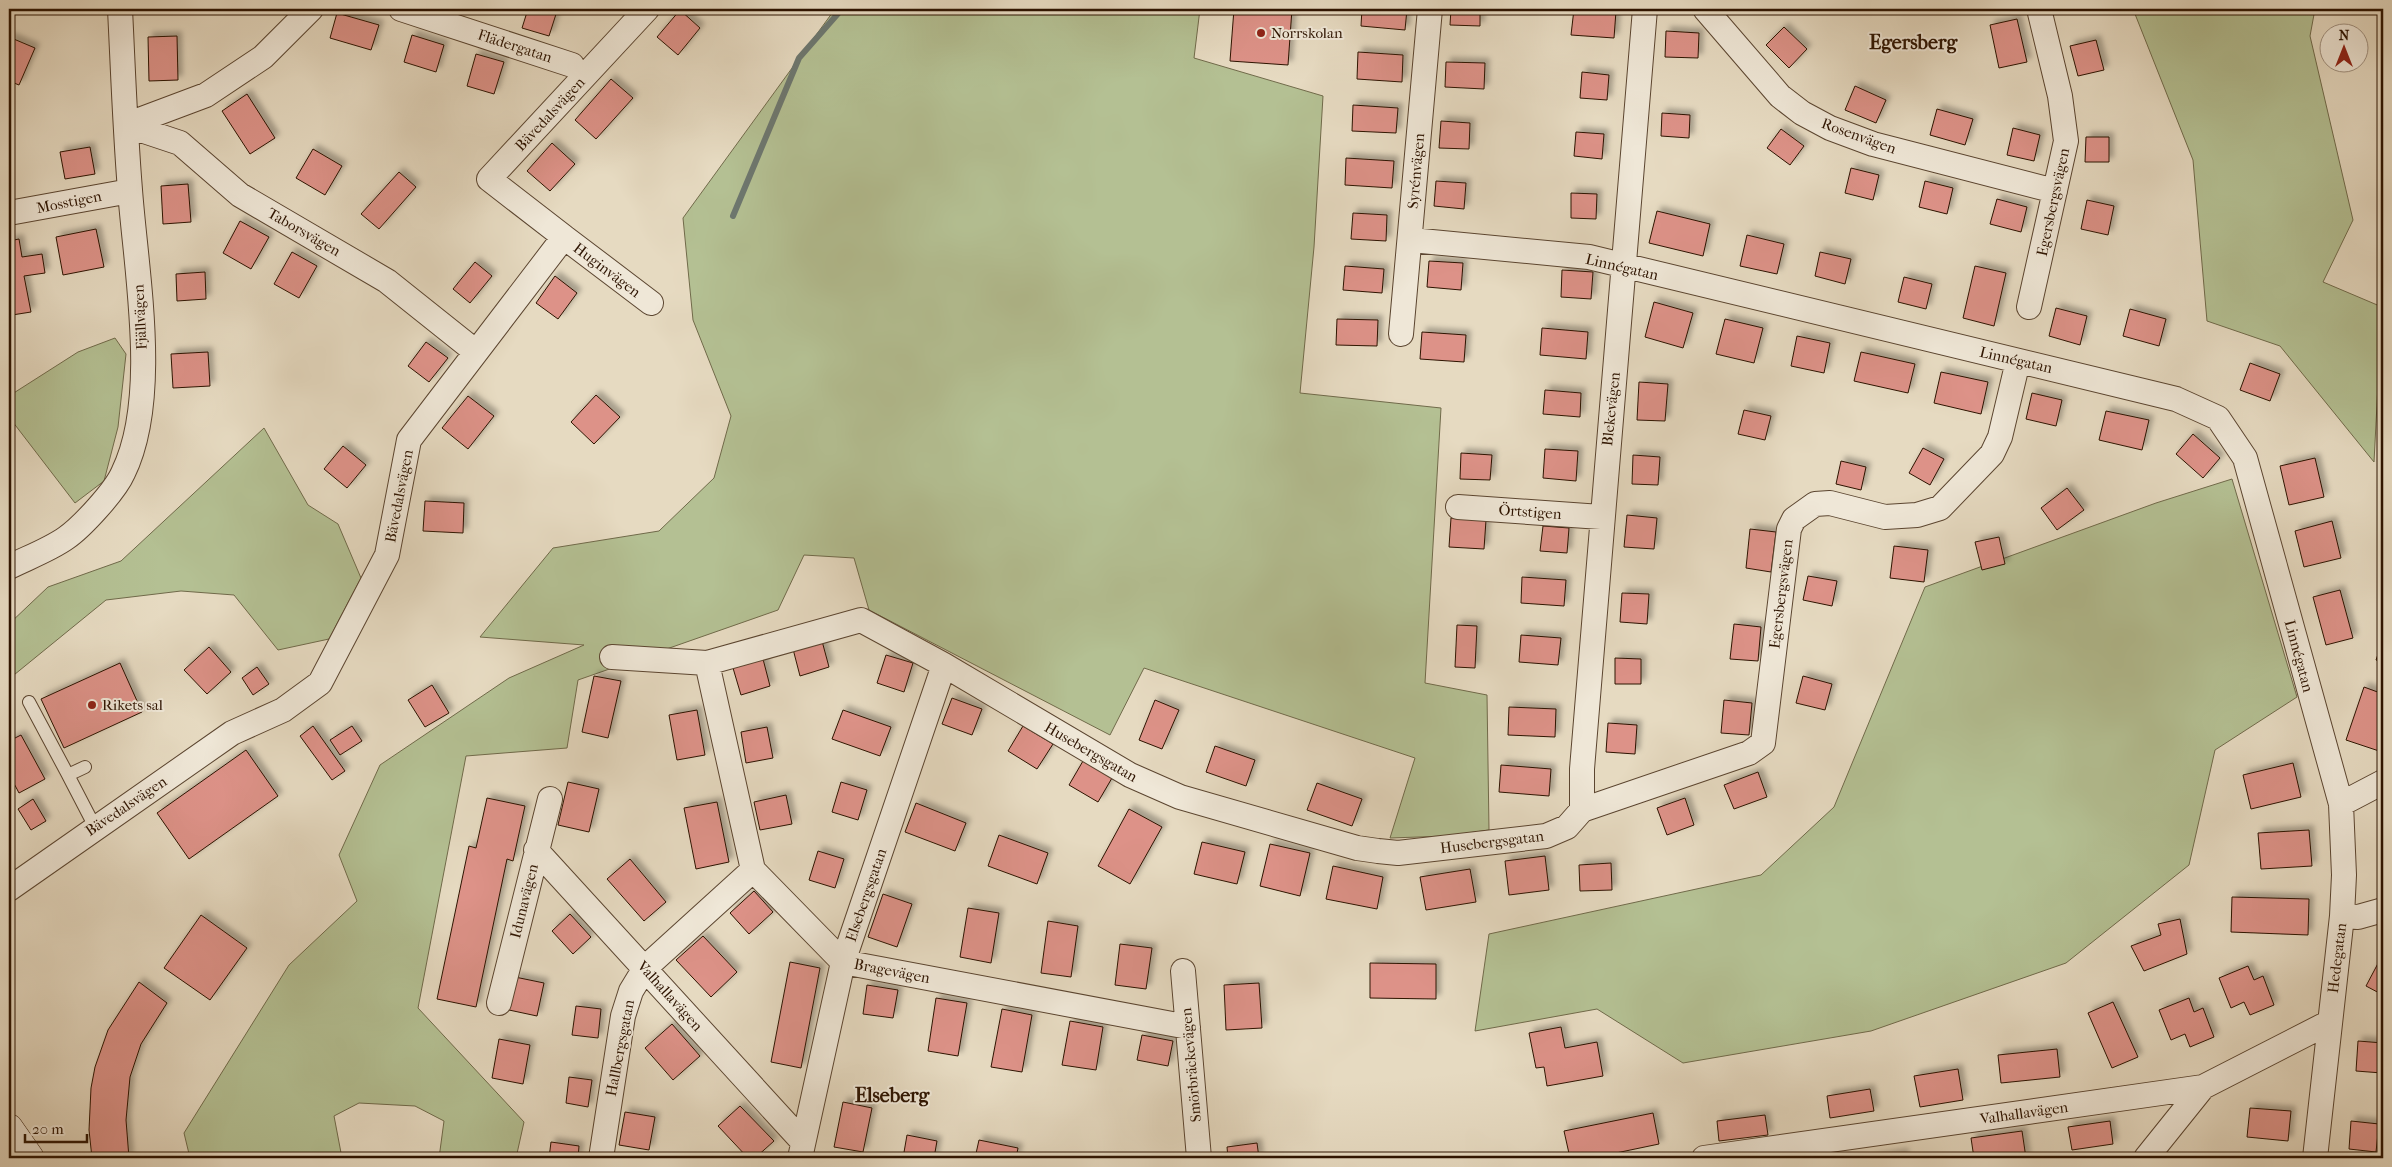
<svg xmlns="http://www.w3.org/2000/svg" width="2392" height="1167" font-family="'IM FELL French Canon',serif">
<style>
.green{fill:#b4c093;stroke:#706a4a}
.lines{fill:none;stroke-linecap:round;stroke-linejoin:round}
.stream{stroke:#6d776f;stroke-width:6}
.building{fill:#dd9288;stroke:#2d1300;filter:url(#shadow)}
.lane-casing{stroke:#5b4530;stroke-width:14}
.street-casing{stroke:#5b4530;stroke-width:26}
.secondary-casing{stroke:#2d1300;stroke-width:29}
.lane{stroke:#efe7d7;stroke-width:12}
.street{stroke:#efe7d7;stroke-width:24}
.secondary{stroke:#efe7d7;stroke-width:28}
.poi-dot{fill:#8f2418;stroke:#efe7d7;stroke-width:2}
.labels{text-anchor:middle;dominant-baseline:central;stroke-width:4;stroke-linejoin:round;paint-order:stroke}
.poi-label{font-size:15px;fill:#2d1300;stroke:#efe7d7;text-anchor:start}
.street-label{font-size:15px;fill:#2d1300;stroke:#efe7d7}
.district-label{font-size:20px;font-weight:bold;fill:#2d1300;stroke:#efe7d7}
</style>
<defs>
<filter id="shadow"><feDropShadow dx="4.5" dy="-4.5" stdDeviation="2.5" flood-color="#0004"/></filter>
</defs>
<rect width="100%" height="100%" fill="#e6dac1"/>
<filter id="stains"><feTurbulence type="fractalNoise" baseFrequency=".004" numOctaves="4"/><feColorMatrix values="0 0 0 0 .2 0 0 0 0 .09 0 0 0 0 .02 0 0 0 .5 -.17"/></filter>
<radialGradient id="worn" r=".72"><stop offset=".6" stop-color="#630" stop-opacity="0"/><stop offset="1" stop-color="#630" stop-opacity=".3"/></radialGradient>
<!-- green -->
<path class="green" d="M835 9H1200L1194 58 1323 96 1314 247 1300 393 1441 408 1425 683 1487 695 1489 830 1447 836 1390 838 1415 758 1144 668 1110 735 869 610 854 558 804 555 778 610 578 680 567 748 466 756 418 1008 524 1122 516 1158H439L444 1121 415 1106 359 1103 334 1116 342 1158H190L184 1133 289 965 357 901 339 855 380 765 509 678 584 645 480 637 553 548 659 531 714 478 731 416 693 320 683 218Z
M2133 9H2315L2310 36 2353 220 2323 282 2382 307 2374 462 2280 346 2207 321 2193 160Z
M115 338 126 354 118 427 104 481 75 503 9 417V396L78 352Z
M264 428 308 505 338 524 361 578 329 639 278 650 234 595 181 591 106 600 9 679V624L48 587 121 561Z
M2232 479 2297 697 2215 750 2189 865 2066 963 1871 1031 1683 1063 1597 1009 1475 1031 1489 934 1761 875 1834 807 1925 587 2156 503Z"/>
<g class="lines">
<!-- stream -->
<path class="stream" d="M733 216 799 58 842 9"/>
</g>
<!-- building -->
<path class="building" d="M528 9H548L557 11 549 36 522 28Z
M1234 9H1292L1288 65 1230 61Z
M1362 9H1407L1405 30 1361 26Z
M1451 9H1480V26L1450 25Z
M1574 9 1616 11 1614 38 1571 35Z
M680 10 700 28 678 55 657 37Z
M337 13 379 25 371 50 330 38Z
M2017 19 2027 62 1999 68 1990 25Z
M1784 27 1807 49 1789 68 1766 45Z
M1666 31 1699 33 1698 58 1665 57Z
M412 35 444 45 436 72 404 62Z
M177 36 178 80 149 81 148 37Z
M9 37 35 48 19 85 9 81Z
M2096 40 2104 70 2078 76 2070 46Z
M1358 52 1403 55 1402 82 1357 79Z
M476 54 504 62 494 94 467 86Z
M1446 62 1485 63 1484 89 1445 87Z
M1582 72 1609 75 1607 100 1580 98Z
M611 79 633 98 596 139 575 120Z
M1855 86 1886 100 1876 123 1845 110Z
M247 94 275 138 250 154 222 111Z
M1353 105 1398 108 1396 133 1352 131Z
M1937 109 1973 119 1965 145 1930 135Z
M1662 113 1690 115 1689 138 1661 136Z
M1441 121 1470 123 1469 149 1439 148Z
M2013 128 2040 135 2034 161 2007 155Z
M1781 129 1804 146 1790 165 1767 148Z
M1576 132 1604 134 1602 159 1574 156Z
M2086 137H2109V162H2085Z
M552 143 575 164 550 191 527 171Z
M90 147 95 174 65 179 60 152Z
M313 149 342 166 325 195 296 178Z
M1346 158 1394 161 1392 188 1345 185Z
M1851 168 1879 175 1873 200 1845 193Z
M399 172 416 187 379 229 361 214Z
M1436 181 1466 183 1464 209 1434 206Z
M1925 181 1953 188 1947 214 1919 207Z
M188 184 191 222 163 224 161 186Z
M1571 193 1597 194 1596 219 1571 218Z
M1997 199 2027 207 2021 232 1990 224Z
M2087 200 2114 206 2108 235 2081 229Z
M1657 211 1710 224 1703 256 1649 243Z
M1353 213 1387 215 1386 241 1351 239Z
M240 221 269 237 251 269 223 253Z
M96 229 104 267 63 275 56 237Z
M1747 235 1784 244 1777 274 1740 266Z
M19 239 22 257 42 254 45 273 24 276 31 312 12 315 9 297V241Z
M292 252 317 266 299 298 274 284Z
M1820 252 1851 259 1845 284 1815 276Z
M1429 261 1463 263 1461 290 1427 287Z
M475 262 492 276 470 303 453 289Z
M1345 266 1384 269 1382 293 1343 290Z
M1975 266 2006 273 1994 326 1963 318Z
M1562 270 1593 272 1591 299 1561 297Z
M205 272 206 299 177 301 176 274Z
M555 276 577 293 558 319 536 303Z
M1904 277 1932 284 1926 309 1898 302Z
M1654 302 1693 313 1683 348 1645 337Z
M2056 308 2087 316 2080 345 2049 336Z
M2130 309 2166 319 2159 346 2123 336Z
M1337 319 1378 320 1377 346 1336 345Z
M1725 319 1763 328 1754 363 1716 354Z
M1542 328 1588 332 1586 359 1540 355Z
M1422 332 1466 335 1464 362 1420 359Z
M1797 336 1830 343 1824 373 1791 366Z
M426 342 448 358 429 382 408 366Z
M208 352 210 386 173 388 171 354Z
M1861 352 1915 364 1908 393 1854 381Z
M2250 363 2280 374 2270 401 2240 390Z
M1941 372 1988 382 1981 414 1934 403Z
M1639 382 1668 384 1665 421 1637 420Z
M1545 390 1581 393 1580 417 1543 414Z
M2032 393 2062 400 2056 426 2026 419Z
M596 395 620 417 594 444 571 422Z
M468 396 494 416 468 449 442 428Z
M1744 410 1771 416 1765 440 1738 434Z
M2106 411 2149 420 2142 450 2099 440Z
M2193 434 2220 458 2203 478 2176 454Z
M343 446 366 465 347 488 324 469Z
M1923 448 1944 459 1930 485 1909 473Z
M1545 449 1578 451 1576 481 1543 478Z
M1461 453 1492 455 1490 480 1460 479Z
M1633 455 1660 457 1658 485 1632 484Z
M2315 458 2324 497 2289 505 2280 466Z
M1841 461 1866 467 1861 490 1836 484Z
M2067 488 2084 510 2057 530 2041 508Z
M425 501 464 503 463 533 423 531Z
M1627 515 1657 518 1654 549 1624 547Z
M1451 518 1486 520 1484 549 1449 547Z
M2332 521 2341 558 2304 567 2295 531Z
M1543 526 1569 528 1567 553 1540 551Z
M1750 529 1776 532 1771 572 1746 568Z
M1999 537 2005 564 1982 570 1975 542Z
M1894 546 1928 550 1924 582 1890 578Z
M1808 576 1837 581 1832 606 1803 600Z
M1522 577 1566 580 1564 606 1521 603Z
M2340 590 2353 638 2326 645 2313 597Z
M1622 593 1649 594 1647 624 1620 622Z
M1734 624 1761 627 1758 661 1730 659Z
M1457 625 1477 626 1475 668 1455 667Z
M1521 635 1561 638 1558 665 1519 662Z
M2383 640V662L2376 660Z
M822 641 829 667 800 676 793 649Z
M209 647 231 672 207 694 184 670Z
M886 655 913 663 904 692 877 683Z
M1615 658 1641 659V684H1615Z
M763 659 770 686 741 695 733 668Z
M120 663 142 712 64 748 41 699Z
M257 667 269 684 253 695 242 678Z
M594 676 621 681 608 738 582 732Z
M1803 676 1832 684 1825 710 1796 703Z
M432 685 449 713 425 727 408 700Z
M2364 687 2383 694V739L2379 751 2346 740Z
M952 698 982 709 972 735 942 724Z
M1155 700 1179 710 1162 749 1139 740Z
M1724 700 1752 703 1749 735 1721 733Z
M1509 707 1556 709 1555 737 1508 735Z
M697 710 705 755 677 760 669 715Z
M843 710 891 727 880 756 832 739Z
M1608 723 1637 725 1635 754 1606 752Z
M313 726 345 771 332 780 300 736Z
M352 726 362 741 340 755 330 740Z
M1023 726 1053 744 1037 769 1008 751Z
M767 727 773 758 746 763 741 732Z
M21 735 45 779 19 793 9 774V741Z
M1215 746 1255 760 1246 786 1206 772Z
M246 750 278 796 189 859 157 813Z
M1083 761 1112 778 1098 802 1069 785Z
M2293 763 2301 797 2251 809 2243 775Z
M1501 765 1551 769 1549 796 1499 792Z
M1758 772 1767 797 1734 809 1724 785Z
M568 782 599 789 589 832 558 825Z
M841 782 867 790 858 820 832 812Z
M1317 783 1362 799 1352 826 1307 810Z
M786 795 792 824 760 830 754 802Z
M487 798 525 806 513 861 507 859 476 1007 437 999 469 846 476 848Z
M1685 798 1694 825 1667 835 1657 808Z
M33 799 46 821 31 830 18 809Z
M717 802 729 862 696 869 684 808Z
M916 803 966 823 955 851 905 832Z
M1129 809 1162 827 1130 884 1098 866Z
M2309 830 2312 866 2261 869 2258 833Z
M999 835 1048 853 1037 884 988 866Z
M1202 842 1245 852 1237 884 1194 874Z
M1270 844 1310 853 1300 896 1260 886Z
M818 851 844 859 835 888 809 880Z
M1545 856 1549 890 1509 895 1505 861Z
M630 859 666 902 644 921 607 879Z
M1611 863 1612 890 1580 891 1579 865Z
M1333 866 1383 877 1377 909 1326 899Z
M1470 869 1476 902 1426 910 1420 877Z
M754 891 773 912 749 934 730 913Z
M883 894 912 904 897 947 868 937Z
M2232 897 2309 899 2308 935 2231 932Z
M968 908 999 913 991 963 960 957Z
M570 914 591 937 573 954 552 931Z
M201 915 247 948 210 1000 164 968Z
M2180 919 2187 954 2144 971 2131 946 2161 935 2158 924Z
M1048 921 1078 926 1071 977 1041 973Z
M703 936 737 972 711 997 676 960Z
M1120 944 1152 948 1146 989 1115 985Z
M2383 954V995L2366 986Z
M790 962 820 968 801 1068 771 1062Z
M1370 963 1436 964V999L1370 998Z
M2248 966 2254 980 2263 976 2274 1005 2250 1015 2244 1002 2231 1008 2219 978Z
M515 977 544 983 537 1016 509 1010Z
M139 982 167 1003 141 1044 130 1077 126 1120 129 1158H92L89 1130 91 1088 95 1067 108 1030Z
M1259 983 1262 1028 1226 1030 1224 985Z
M867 985 898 990 893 1018 863 1014Z
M936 998 967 1003 958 1056 928 1051Z
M2189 998 2194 1012 2203 1008 2214 1037 2190 1047 2185 1034 2171 1040 2159 1010Z
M2113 1002 2138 1057 2112 1068 2088 1013Z
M576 1006 601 1009 598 1038 572 1035Z
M1002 1009 1032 1015 1022 1072 991 1067Z
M1070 1021 1103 1027 1096 1070 1062 1065Z
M672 1024 700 1056 673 1080 645 1048Z
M1561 1027 1565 1048 1597 1042 1603 1076 1547 1086 1544 1067 1536 1068 1529 1033Z
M1142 1035 1173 1041 1168 1066 1137 1060Z
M499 1039 530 1045 523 1084 492 1078Z
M2358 1041 2383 1043 2382 1073 2356 1071Z
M2057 1049 2060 1077 2001 1083 1998 1055Z
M1958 1069 1963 1100 1920 1107 1914 1076Z
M569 1077 592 1080 588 1107 566 1103Z
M1870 1089 1874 1111 1830 1118 1827 1096Z
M843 1102 872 1108 863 1152 834 1147Z
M740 1106 774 1141 755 1158H748L718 1126Z
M2250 1108 2291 1111 2288 1141 2247 1137Z
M625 1112 655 1117 649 1150 619 1145Z
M1653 1113 1659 1144 1592 1158H1570L1564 1131Z
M1765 1115 1768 1135 1719 1141 1717 1121Z
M2110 1121 2113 1144 2072 1150 2068 1127Z
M2351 1121 2379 1124 2376 1152 2349 1149Z
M2022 1131 2026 1158H1974L1971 1138Z
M907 1135 937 1141 934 1158H903Z
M979 1140 1018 1148 1016 1158H975Z
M551 1142 579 1146 578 1158H549Z
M1257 1143 1259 1158H1228L1227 1147Z
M1904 1153V1158H1871Z"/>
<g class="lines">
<defs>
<path id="lane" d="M29 702 68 775
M85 767 68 775 95 827"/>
<path id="street" d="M401 9 572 65
M1705 9 1780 96 1802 113 1830 128 1873 144 2055 191
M126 125 180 143 240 195 387 281 476 352
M126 125 206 95 263 57 311 9
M9 213 130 191
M564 237 651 303
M1411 240 1589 257 2176 399 2218 418 2245 458 2341 804 2344 875 2342 916 2315 1158
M2029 307 2066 141 2060 96 2039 9
M1401 334 1430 9
M1458 507 1601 517
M9 567C27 558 49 550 66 538 82 527 115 491 123 473 160 398 136 272 130 190 125 129 123 69 120 9
M612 657 707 663 861 620 944 665 1130 775 1180 797 1357 848 1378 851 1398 853 1546 836 1567 827 1582 810
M707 663 753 870 843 962 1188 1027
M2341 804 2383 782
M1582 810V769C1601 515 1626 262 1645 9
M1582 810 1749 753 1763 743 1789 529 1794 519 1815 504 1830 503 1885 517 1917 515 1940 508 1992 454 2000 437 2018 361
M536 850 803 1142
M9 889 232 733 283 710 320 683 387 555 409 440 564 237 489 179 647 9
M2342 916 2358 917 2383 910
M1183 971 1199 1158
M499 1003 550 799
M601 1158 623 1016 631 991 645 968 753 870
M800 1158 843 962 944 665
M1704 1158 2203 1087 2330 1022
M2146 1158 2203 1087"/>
<path id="secondary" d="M9 1128 30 1158"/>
</defs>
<!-- lane casing -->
<use href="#lane" class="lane-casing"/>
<!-- street casing -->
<use href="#street" class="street-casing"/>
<!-- secondary casing -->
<use href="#secondary" class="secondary-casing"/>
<!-- lane -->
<use href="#lane" class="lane"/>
<!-- street -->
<use href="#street" class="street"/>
<!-- secondary -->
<use href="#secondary" class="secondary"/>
</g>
<!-- markers -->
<g class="poi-dot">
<circle cx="1261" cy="33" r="5"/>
<circle cx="92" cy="705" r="5"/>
</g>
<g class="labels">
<!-- poi labels -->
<g class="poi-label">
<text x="1271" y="33">Norrskolan</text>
<text x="102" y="705">Rikets sal</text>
</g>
<!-- street labels -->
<g class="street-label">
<text transform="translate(515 46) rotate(18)">Flädergatan</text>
<text transform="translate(550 114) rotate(-47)">Bävedalsvägen</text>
<text transform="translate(1859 136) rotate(20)">Rosenvägen</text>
<text transform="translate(1416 171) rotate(-85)">Syrénvägen</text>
<text transform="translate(69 202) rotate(-11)">Mosstigen</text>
<text transform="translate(2053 202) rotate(-78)">Egersbergsvägen</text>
<text transform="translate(304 232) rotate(30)">Taborsvägen</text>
<text transform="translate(1622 267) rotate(13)">Linnégatan</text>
<text transform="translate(607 270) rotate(37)">Huginvägen</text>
<text transform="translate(140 317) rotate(-93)">Fjällvägen</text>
<text transform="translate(2016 360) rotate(13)">Linnégatan</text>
<text transform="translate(1611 409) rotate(-84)">Blekevägen</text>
<text transform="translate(399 496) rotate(-79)">Bävedalsvägen</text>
<text transform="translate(1530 512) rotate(4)">Örtstigen</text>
<text transform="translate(1781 594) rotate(-83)">Egersbergsvägen</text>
<text transform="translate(2299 656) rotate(75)">Linnégatan</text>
<text transform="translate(1091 752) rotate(30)">Husebergsgatan</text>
<text transform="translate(126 806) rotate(-34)">Bävedalsvägen</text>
<text transform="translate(1492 842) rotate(-7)">Husebergsgatan</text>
<text transform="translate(866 895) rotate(-71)">Elsebergsgatan</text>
<text transform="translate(524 901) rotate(-76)">Idunavägen</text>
<text transform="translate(2337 958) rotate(-83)">Hedegatan</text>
<text transform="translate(892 971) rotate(11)">Bragevägen</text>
<text transform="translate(670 996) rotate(48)">Valhallavägen</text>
<text transform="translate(620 1048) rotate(-79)">Hallbergsgatan</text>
<text transform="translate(1191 1065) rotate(-95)">Smörbräckevägen</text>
<text transform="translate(2024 1113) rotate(-8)">Valhallavägen</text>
</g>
<!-- district labels -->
<g class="district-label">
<text x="1913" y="42">Egersberg</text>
<text x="892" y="1095">Elseberg</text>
</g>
</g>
<!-- margin -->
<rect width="2392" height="1167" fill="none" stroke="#e6dac1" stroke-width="30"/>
<rect x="10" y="10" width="2372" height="1147" fill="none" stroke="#2d1300" stroke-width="2.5"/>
<rect x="15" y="15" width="2362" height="1137" fill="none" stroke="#2d1300"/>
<!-- north arrow -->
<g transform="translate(2344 48)"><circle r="24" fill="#efe7d7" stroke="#a19281"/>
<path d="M0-4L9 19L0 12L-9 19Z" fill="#8f2418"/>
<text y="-8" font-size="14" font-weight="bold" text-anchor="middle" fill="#2d1300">N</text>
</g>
<!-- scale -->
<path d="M25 1134v8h62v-8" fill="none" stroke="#2d1300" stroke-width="2.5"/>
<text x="32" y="1134" font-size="15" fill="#2d1300" stroke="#efe7d7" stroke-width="4" paint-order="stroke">20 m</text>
<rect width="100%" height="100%" filter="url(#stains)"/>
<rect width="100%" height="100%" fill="url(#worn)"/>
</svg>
